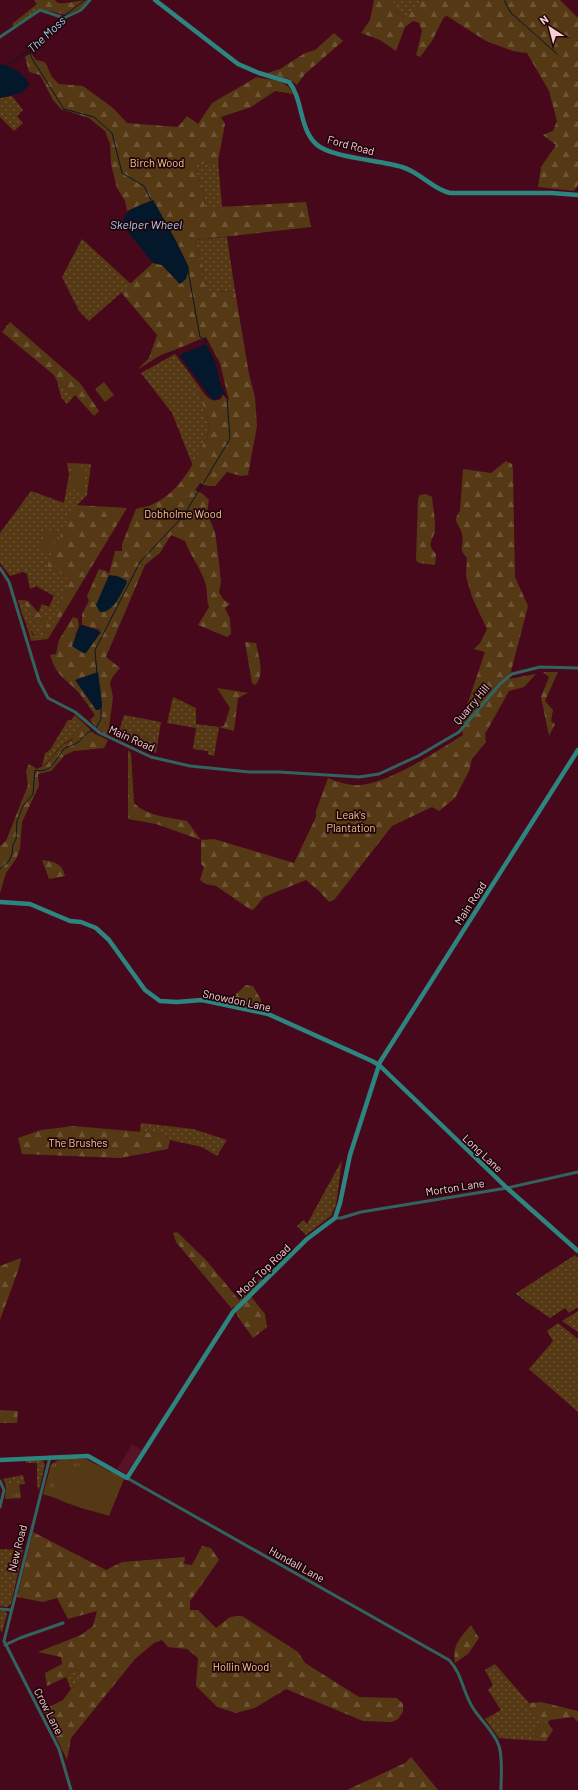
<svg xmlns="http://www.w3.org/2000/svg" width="578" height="1790" font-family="Barlow,sans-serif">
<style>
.built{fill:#591126}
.grass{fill:url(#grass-dots)}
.forest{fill:url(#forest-firs)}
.park{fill:url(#park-tufts)}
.pitch{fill:#553914}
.water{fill:#04182c}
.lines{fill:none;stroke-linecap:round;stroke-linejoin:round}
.stream{stroke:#04182c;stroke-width:1}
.street{stroke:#31635f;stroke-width:3}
.secondary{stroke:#2d8580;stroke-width:4.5}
.labels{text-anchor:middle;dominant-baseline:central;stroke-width:3.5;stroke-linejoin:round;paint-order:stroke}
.street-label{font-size:11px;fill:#f8ced3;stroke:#1e050a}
.park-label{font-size:11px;fill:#f9c890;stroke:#1e050a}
.water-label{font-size:12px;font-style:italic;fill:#abccef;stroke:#1e050a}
</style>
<defs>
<pattern id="grass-dots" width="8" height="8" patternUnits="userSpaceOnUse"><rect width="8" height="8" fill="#553914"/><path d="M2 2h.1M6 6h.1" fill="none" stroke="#6e5435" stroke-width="1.8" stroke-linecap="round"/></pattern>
<pattern id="forest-firs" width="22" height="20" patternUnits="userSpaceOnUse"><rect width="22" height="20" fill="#553914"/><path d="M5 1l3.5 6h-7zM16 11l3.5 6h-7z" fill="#6e5435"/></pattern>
<pattern id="park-tufts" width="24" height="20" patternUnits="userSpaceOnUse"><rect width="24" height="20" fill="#553914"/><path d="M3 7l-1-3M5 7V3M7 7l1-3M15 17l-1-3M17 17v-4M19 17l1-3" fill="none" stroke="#6e5435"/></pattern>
</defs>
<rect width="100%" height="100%" fill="#48081b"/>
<!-- built -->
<path class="built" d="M132 1444 142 1450 126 1474 117 1469Z"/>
<!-- grass -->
<path class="grass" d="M394 0H421L411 13 403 17 394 9Z
M37 4 40 9 14 28 12 24Z
M12 96 23 110 17 116 23 123 14 131 0 117V98Z
M218 161 222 207 205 209 202 187 195 168 196 165Z
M227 237 235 291 207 292 202 275 203 266 195 240Z
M82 239 131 284 89 321 79 311 62 277Z
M175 354 196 382 210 429 193 466 172 413 141 373Z
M57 381 75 395 67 404 61 397Z
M67 463 91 464 87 495 77 505 53 568 70 580 52 629 38 613 42 604 49 607 54 596 36 586 30 589 27 574 23 572 10 576 0 563V533L31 491 64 503 69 475Z
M18 600H22L33 617 45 628 44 635 39 637C26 632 22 613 18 600Z
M173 697 196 708V724L219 727 214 756 208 754V751L193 749 196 728 167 723Z
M124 715 161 722 156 753 144 748 148 738 120 728Z
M68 720H75L81 727C77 740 68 739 60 747 54 753 50 763 42 766L45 753 50 750Z
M141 1123 193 1129 227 1140 217 1156 202 1147 170 1140 164 1134 140 1132Z
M342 1160 336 1205 331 1216 306 1235 297 1226 304 1220 307 1224Z
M575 1255 578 1258V1307L569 1313 565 1308 550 1318 515 1294Z
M578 1311V1332L562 1321Z
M558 1323 578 1339V1412L529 1369 553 1341 547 1331Z
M42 1460 45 1464 39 1490 37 1485V1463H27L25 1461Z
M23 1475 25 1484 6 1486 3 1479Z
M0 1549 23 1550 11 1604 7 1607 0 1606Z
M0 1611H5L7 1614 2 1633 0 1629Z
M495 1664 529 1703 526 1707 548 1722 538 1728 534 1734 541 1741 499 1738 485 1719 501 1710 488 1690 493 1685 485 1670Z
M77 1669 81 1682 71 1689 66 1677 70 1671Z"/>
<!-- forest -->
<path class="forest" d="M34 0H55L58 3C69 4 78 0 88 0L81 8 66 15 40 9Z
M374 0H394V9L403 17 411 12 421 0H560L578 18V185L574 191 538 187 541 167 556 145 543 135 553 131 557 121 549 91 527 53 513 51 486 41 447 16 444 17 432 41 420 57 416 55 422 31 419 23 413 21 405 27 396 51 380 40 361 33 370 20Z
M334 33 343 41 305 74 297 85 289 79 267 73 280 69 305 53 315 50Z
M31 53 36 60 45 62 52 77 59 84 83 86 113 108 127 123 178 127 187 116 198 124 212 103 257 77C271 81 286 78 293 94L275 91 251 107 221 117 225 124 218 161 196 165 195 168 202 187 205 208 306 202 311 227 195 240 203 266 202 275 207 292 235 291 249 374 255 397 257 426 248 475 241 476 227 472 215 486H208L200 483 195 490 203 494 209 500 207 513 215 532 219 562 221 583 219 592 223 599 230 604 225 608 230 619 231 634 227 637 198 625 209 607C206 599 208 590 205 582 200 567 190 555 185 541L171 535 160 553 145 565 106 657 120 668 113 676 110 683 113 697 108 736 99 730 90 720 95 715C90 708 85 701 80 694 66 678 57 678 50 655L56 654 59 640 73 617 78 619 79 627 75 636 101 630 82 625V614L89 601 87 596 99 569 106 571 109 574 115 551H122V544L136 509C141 507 147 507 151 505 182 492 197 458 210 429L196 382C203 391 208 405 221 399L223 395 229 401 220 363 206 337C192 342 179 349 166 353 156 356 147 365 138 369L149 358 157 335 121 292 153 263 162 265 180 284 189 268 176 241 153 200 127 211 125 201 117 188 111 164 110 144 105 131 89 118 61 109 53 100 40 75 29 72 25 57Z
M10 322 80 383 99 411 94 416 75 395 57 381 54 375 2 332Z
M506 461 512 464 513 471 515 577 528 606 509 679 536 674 524 687 509 691 485 734 486 742 472 759 469 771 455 798 439 811 432 807 392 826 334 900 329 902 319 891 306 880 264 897 254 909 251 910 216 886 206 884 200 880 204 867 201 864V840L156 824 128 819V750L131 753 134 803C148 817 169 817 187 821L201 840 214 839 294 863 316 817V811L328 778C338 782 349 786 361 785 391 782 437 751 463 735L461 723 485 652 474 649 480 643 487 629 472 597 466 576 467 558C457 548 465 545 462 534 460 523 451 523 460 511L463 469 491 473Z
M426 494 432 497C433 507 435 517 435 527 436 539 424 542 436 554L435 565 419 563 416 560 418 499 420 495Z
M75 505 127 508 48 639 31 641 26 624 33 635 39 637 44 634 45 628 33 617 22 600 28 601 52 628 70 580 53 568 47 569 49 560Z
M245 642 256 643C258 656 266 674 255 685L252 683Z
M543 672H558L545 701 553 710 551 721 555 724 549 736 541 697 549 677Z
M217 688 248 693 238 698 234 731 219 727 224 726 230 708Z
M75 715 95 734 108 740 104 748 74 751 65 755 51 771 38 774 39 786 22 822 20 849 16 859 6 873 0 893V846L6 841 28 785 26 771 29 764 37 769 47 764 62 745 72 740 81 727 75 720H71Z
M42 860C55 862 62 863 65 876L49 879Z
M246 985 253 986 260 998 264 1009 233 1002 236 994Z
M74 1126 164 1134 170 1140 168 1149 120 1158 22 1154 18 1138 41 1130Z
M177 1232 206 1260 239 1300 261 1278 262 1280 249 1294 265 1314 267 1327 253 1338 238 1317 234 1306 232 1309 176 1242 173 1233Z
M21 1258 19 1268 0 1320V1266Z
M0 1410 18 1411 17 1423H0Z
M33 1532 106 1570 122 1562 185 1557 184 1564 192 1565 202 1546 211 1548 219 1560 190 1601V1610H198L216 1628 230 1617 242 1616 298 1652 305 1663 359 1697 397 1698 403 1704V1712L398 1719 392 1722 363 1721 286 1689 255 1708 236 1713 217 1707 196 1686 198 1658 187 1649 168 1647 162 1640 154 1643 135 1659 71 1738 67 1760 43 1710 63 1700 71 1689 81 1682 77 1669 70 1671 66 1677 47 1686 45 1673 62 1664 61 1657 38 1652 81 1635 93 1626 97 1611 68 1619 57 1598 43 1602 17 1597Z
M471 1625 479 1638 468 1654 455 1663C452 1645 460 1638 471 1625Z
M541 1702 578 1711V1722L573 1717 550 1720 548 1723 553 1730 546 1741H541L534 1734 538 1728 548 1722 529 1712 526 1707 529 1703Z
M411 1757 438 1790H347L405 1763Z"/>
<!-- park -->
<path class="park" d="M86 1459 124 1479 109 1516 43 1494 51 1465C59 1456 75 1459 86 1459Z
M19 1484 21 1498 5 1499 6 1486Z"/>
<!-- pitch -->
<path class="pitch" d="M104 382 114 395 105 402 95 389Z
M72 465 86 467 83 491 69 489Z
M47 529 58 534 48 554 38 549Z
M120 728 148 738 144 748 116 738Z
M86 1464H95L122 1480 109 1511 105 1514C97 1513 67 1504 60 1500 47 1492 59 1473 68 1469 73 1466 81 1466 86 1464Z"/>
<!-- water -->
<path class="water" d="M0 64C14 67 22 72 30 85L21 93 0 98Z
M153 200 176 241 189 268 186 279 180 284 162 265 153 263 123 226C121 209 140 206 153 200Z
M206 344 215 361 221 386 227 397 222 393 220 397 214 400 210 397 179 355Z
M109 575 117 576 126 580 127 583C121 593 114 613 100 612L96 605Z
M82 625 101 632 86 653H83L72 646 79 627Z
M98 672 102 703V707L99 710H96L75 680Z"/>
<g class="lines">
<!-- stream -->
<path class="stream" d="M504 0 511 13 557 54
M30 50 31 57 64 109 94 117 112 133 122 173 144 186 151 200
M6 66 30 50 61 18 85 0
M188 270 200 337 205 339 206 344
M97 674 95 650 140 562 184 515 230 439 227 397
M96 728 101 719V707
M0 869 9 861 12 854 13 845 16 839 17 821 23 806 33 794 35 770C51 774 55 761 63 750 66 746 73 746 77 743 84 738 85 732 94 730
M515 1294 523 1300"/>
<!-- street -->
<path class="street" d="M0 37 40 10 64 18 81 10 90 0
M0 568 9 582 39 681 48 698 75 712 100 733 151 757 190 766 249 772H279L359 777 379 774 418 756 459 732 500 684 512 674 540 667 578 668
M335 1218H341L361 1212 507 1188 578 1172
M50 1457 4 1641 59 1749 71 1790
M127 1478 449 1660C462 1673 463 1693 473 1708 481 1721 494 1731 499 1746 503 1759 501 1776 501 1790
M0 1481 4 1490 0 1507
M0 1609 11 1610
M5 1645 20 1638 63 1623"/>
<!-- secondary -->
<path class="secondary" d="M155 0 238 64 259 73 289 82C303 99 299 128 316 144 331 158 381 160 402 167 420 172 432 189 450 193H552L578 195
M0 902 30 904 70 921 81 922 96 928 109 940 145 990 160 1001 177 1002 202 1000 268 1014 372 1061 379 1065 507 1188 578 1251
M0 1460 88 1456 127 1478 233 1312 307 1239 335 1218 340 1203 350 1155 380 1062 578 750"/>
</g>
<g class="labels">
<!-- street labels -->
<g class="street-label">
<text transform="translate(351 145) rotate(15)">Ford Road</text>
<text transform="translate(471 704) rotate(-50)">Quarry Hill</text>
<text transform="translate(132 738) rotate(24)">Main Road</text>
<text transform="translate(470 903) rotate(-57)">Main Road</text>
<text transform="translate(237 1000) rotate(12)">Snowdon Lane</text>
<text transform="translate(483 1153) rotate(43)">Long Lane</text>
<text transform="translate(455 1187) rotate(-9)">Morton Lane</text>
<text transform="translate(263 1270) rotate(-44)">Moor Top Road</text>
<text transform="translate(17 1548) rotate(-76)">New Road</text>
<text transform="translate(297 1564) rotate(29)">Hundall Lane</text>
<text transform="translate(49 1711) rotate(63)">Crow Lane</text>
</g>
<!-- park labels -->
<g class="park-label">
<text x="157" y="162">Birch Wood</text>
<text x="183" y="513">Dobholme Wood</text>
<text x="351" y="814">Leak's<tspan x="351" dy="13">Plantation</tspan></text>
<text x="78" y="1142">The Brushes</text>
<text x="241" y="1666">Hollin Wood</text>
</g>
<!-- water labels -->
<g class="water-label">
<text transform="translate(46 34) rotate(-43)">The Moss</text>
<text x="146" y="224">Skelper Wheel</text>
</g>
</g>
<!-- north arrow -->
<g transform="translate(550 28) rotate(324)" stroke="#1e050a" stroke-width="3" paint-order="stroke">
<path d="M0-3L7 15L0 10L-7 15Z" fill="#f8ced3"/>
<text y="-6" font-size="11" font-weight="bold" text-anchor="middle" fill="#f8ced3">N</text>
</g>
</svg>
